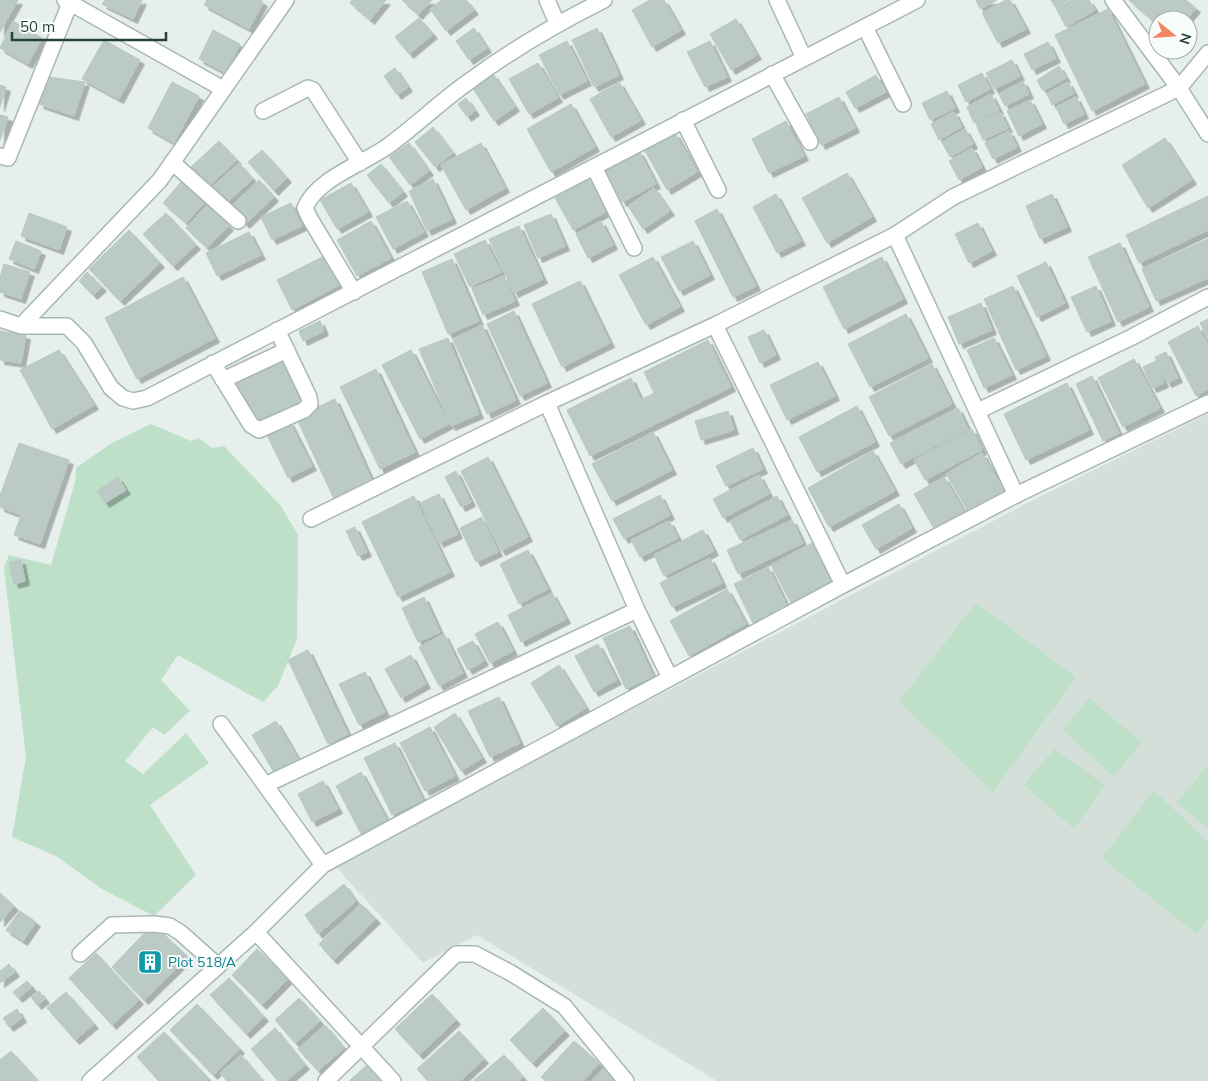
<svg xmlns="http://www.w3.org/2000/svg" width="1208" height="1081" font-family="Mulish,sans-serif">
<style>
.built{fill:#d4dfda}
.green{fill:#bfe0c8}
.building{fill:#bbcac4;stroke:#b8c9c2;filter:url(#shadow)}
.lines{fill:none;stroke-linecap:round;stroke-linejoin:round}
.minor-casing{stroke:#a8b8b2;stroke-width:18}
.tertiary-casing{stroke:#a8b8b2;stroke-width:18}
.minor{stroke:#fff;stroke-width:15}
.tertiary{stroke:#fff;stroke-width:15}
.labels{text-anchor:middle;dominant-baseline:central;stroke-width:4;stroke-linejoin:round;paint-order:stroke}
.culture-label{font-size:14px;fill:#0d838f;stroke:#f7fbf9;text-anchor:start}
</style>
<defs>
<filter id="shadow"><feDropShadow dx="4.5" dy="4.5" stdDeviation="0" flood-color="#0004"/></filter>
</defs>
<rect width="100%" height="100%" fill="#e6efeb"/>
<!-- built -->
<path class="built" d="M1208 414V1081H717L477 935 423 963 336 867 533 761 1037 498Z"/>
<!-- green -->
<path class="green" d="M151 424 191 441 199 438 212 448 224 446 281 506 298 535 297 639 278 686 263 702 178 655 161 680 190 711 164 735 153 727 125 761 143 774 186 733 209 763 150 805 196 875 154 916 102 889 56 856 12 837 26 757 4 568 9 555 51 565 75 482 76 468 112 443Z
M976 603 1076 677 993 792 899 701Z
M1089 698 1142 742 1113 777 1063 729Z
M1054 749 1105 785 1074 829 1024 785Z
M1208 765V828L1176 803Z
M1154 790 1208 842V919L1196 934 1102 858Z"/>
<!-- building -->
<path class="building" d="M0 0H18L0 32Z
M105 0H142L133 19 102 4Z
M207 0H260L263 2 249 29 204 5Z
M352 0H386L370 20 350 3Z
M402 0H432L418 15Z
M442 0H466L474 10 446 31 430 9Z
M650 0H664L681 30 652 47 632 10Z
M976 0H997L980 9Z
M1006 0H1010L1026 29 998 43 982 13Z
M1051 0H1068L1055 7Z
M1071 0H1089L1095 10 1066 27 1056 8Z
M1129 0H1186L1196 8 1186 20H1158V25Z
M1108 9 1145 84 1092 111 1055 35Z
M419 18 433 34 409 54 395 37Z
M736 19 757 55 731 70 710 34Z
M13 21 42 38 28 64 0 48Z
M474 28 487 48 469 60 456 41Z
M597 28 619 75 594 87 572 40Z
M213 30 240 44 226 73 199 59Z
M104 40 140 60 119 99 82 79Z
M567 41 587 81 559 95 539 55Z
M710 41 727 77 705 87 687 52Z
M1048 42 1056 58 1032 70 1024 54Z
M1012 60 1020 76 994 89 986 73Z
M538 63 558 98 529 114 509 79Z
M1059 66 1066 78 1043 91 1037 80Z
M395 68 408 87 397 95 384 76Z
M982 73 990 89 966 102 958 85Z
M493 74 515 107 494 121 472 87Z
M876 75 886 92 855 108 846 92Z
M49 77 85 82 74 116 39 104Z
M1023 81 1029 94 1005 106 999 94Z
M172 82 199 96 174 143 148 128Z
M619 82 641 120 611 137 590 99Z
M1068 82 1074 93 1052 105 1047 93Z
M0 85 6 87 0 107Z
M947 91 955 108 930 120 922 103Z
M991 94 999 110 974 123 967 107Z
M839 97 855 128 821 145 806 114Z
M1076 97 1084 114 1064 124 1056 107Z
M466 98 475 111 467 117 458 104Z
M1030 100 1042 124 1019 136 1007 111Z
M571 104 595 147 551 172 527 129Z
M954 112 962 127 939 140 931 124Z
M1000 112 1008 128 983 140 976 124Z
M0 115 8 117 0 140Z
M786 121 804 156 769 173 752 139Z
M433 127 453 153 435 167 415 142Z
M965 129 973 144 950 157 942 142Z
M1009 131 1017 147 993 159 985 143Z
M675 133 697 172 667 190 645 151Z
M1165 138 1192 180 1148 208 1122 165Z
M219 141 237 160 209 186 191 167Z
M409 143 429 171 410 185 389 157Z
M481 143 505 188 466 210 441 165Z
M972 148 982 167 959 180 949 161Z
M262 150 287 178 274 191 248 162Z
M639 151 656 184 622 202 605 168Z
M239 163 253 179 225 204 211 188Z
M381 164 403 192 389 203 367 175Z
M847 173 872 217 827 243 802 198Z
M433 179 452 219 427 231 409 191Z
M589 179 607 211 573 230 555 198Z
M259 180 274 197 245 224 230 207Z
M182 181 205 202 186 223 163 203Z
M351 183 368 212 337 229 320 200Z
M654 188 670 211 643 229 628 206Z
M776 194 801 241 777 253 753 207Z
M1052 194 1067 227 1040 239 1026 206Z
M1208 196V230L1139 263 1126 235Z
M407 201 424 232 393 249 376 217Z
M291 203 302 226 272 240 261 217Z
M207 205 229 226 207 248 186 228Z
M717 209 756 286 733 297 695 221Z
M29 213 67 227 59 250 21 236Z
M166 213 196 245 173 266 143 234Z
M551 214 565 246 538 258 524 225Z
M371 221 391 258 357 276 337 240Z
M601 221 613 245 588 258 576 234Z
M978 223 992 251 969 263 955 234Z
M519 226 543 279 514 293 489 239Z
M129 230 160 263 120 301 89 269Z
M249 232 261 255 217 276 206 253Z
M1208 239V278L1156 301 1142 269Z
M485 240 501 272 470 287 454 254Z
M16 241 41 251 34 269 9 259Z
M693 241 710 275 679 291 661 257Z
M1120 243 1149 307 1118 322 1088 257Z
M326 255 341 284 292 310 277 280Z
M653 257 680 307 646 325 619 275Z
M882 257 903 299 844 329 823 287Z
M452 259 479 321 448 334 422 272Z
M1046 262 1065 303 1037 317 1017 276Z
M4 264 30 272 21 299 0 292V277Z
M87 272 102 287 93 295 79 281Z
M504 276 515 301 483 315 472 289Z
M183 277 215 338 137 379 105 318Z
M580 281 610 343 562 367 532 304Z
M1013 286 1046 356 1016 370 984 299Z
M1096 286 1111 321 1087 332 1071 297Z
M981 303 992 330 959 344 948 317Z
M514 311 547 383 520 396 487 324Z
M906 314 928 358 870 387 848 344Z
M1208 319V338L1200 323Z
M320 321 324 331 303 341 299 331Z
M482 325 516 400 487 414 453 339Z
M1198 326 1208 345V389L1196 396 1168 342Z
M764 330 776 355 760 363 748 337Z
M0 331 26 335 21 363 0 360Z
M448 338 479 414 451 426 419 349Z
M994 338 1012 375 984 388 967 350Z
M708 340 731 387 590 456 567 410 631 378 641 400 654 393 644 372Z
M59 350 94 405 52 429 20 370Z
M411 350 449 424 420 439 382 365Z
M1166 352 1178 378 1167 383 1155 357Z
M283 354 307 400 257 426 233 380Z
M1134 359 1160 408 1123 427 1098 378Z
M1156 361 1164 383 1152 388 1143 367Z
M818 362 835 396 787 420 770 385Z
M932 364 952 404 889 436 869 397Z
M376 369 415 452 380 469 340 387Z
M1092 376 1119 433 1103 441 1076 384Z
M1067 383 1089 430 1026 460 1004 414Z
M335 399 372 481 334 499 296 417Z
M857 406 875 442 817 472 799 437Z
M958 408 968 429 901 464 890 443Z
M728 411 734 430 701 440 695 421Z
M289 421 312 466 288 478 266 433Z
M972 429 982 450 925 480 914 460Z
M653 432 672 470 612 501 592 464Z
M19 443 69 460 40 544 14 535 21 515 0 507V496Z
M753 448 763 469 726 486 716 466Z
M873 451 895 491 829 527 808 488Z
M982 453 1005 492 969 513 946 474Z
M488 457 528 537 501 551 461 471Z
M456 471 471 502 461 507 445 477Z
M759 475 769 494 723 518 713 499Z
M118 477 126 490 105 503 97 491Z
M944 477 965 513 935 530 914 494Z
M439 494 458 534 439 543 420 503Z
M660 495 670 515 624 539 613 519Z
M414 496 450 572 398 597 362 522Z
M777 496 787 515 740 540 730 521Z
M899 504 912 528 876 549 862 525Z
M482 517 498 552 476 562 460 528Z
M792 520 803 543 738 574 727 550Z
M669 521 678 538 640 557 631 540Z
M355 527 367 552 358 556 346 531Z
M703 530 714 551 664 576 654 555Z
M812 543 832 581 791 603 771 565Z
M528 550 548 589 519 604 500 564Z
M710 558 722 583 672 607 660 583Z
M21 560 25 581 14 584 9 562Z
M768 567 787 606 753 623 734 584Z
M727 589 746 624 689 656 670 621Z
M552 593 566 619 521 642 508 615Z
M424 597 440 632 418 642 402 608Z
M498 622 513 651 490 663 475 634Z
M630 626 653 676 626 689 603 638Z
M444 634 463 673 439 686 419 647Z
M473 641 484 661 468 670 457 649Z
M598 644 617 680 594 692 575 656Z
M308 650 348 734 328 744 288 660Z
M411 655 426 684 401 698 385 669Z
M559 665 586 708 557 726 531 683Z
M365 672 385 712 359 725 339 684Z
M499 697 520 743 490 757 468 711Z
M455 713 482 758 461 771 434 727Z
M276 721 300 762 276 776 252 735Z
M430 727 455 776 425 791 400 743Z
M395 743 423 800 392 815 364 758Z
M361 772 387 820 361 834 336 786Z
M323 781 338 809 312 822 298 794Z
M344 884 356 901 318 934 305 915Z
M0 893 14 906 0 922Z
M361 904 376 919 333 960 319 944Z
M20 911 36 922 23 941 6 930Z
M153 924 188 957 144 1000 112 967Z
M257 949 288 979 262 1005 232 975Z
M96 953 139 1000 112 1025 69 978Z
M9 964 15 972 0 983V971Z
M229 978 264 1017 246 1034 210 995Z
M27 981 32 987 18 998 13 992Z
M39 991 45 999 37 1005 31 997Z
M66 992 94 1024 75 1040 47 1008Z
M432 994 456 1020 419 1055 395 1029Z
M299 998 320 1021 295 1043 275 1020Z
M197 1004 240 1049 213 1075 170 1030Z
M543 1008 565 1031 532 1063 510 1040Z
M17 1009 22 1018 9 1027 3 1018Z
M325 1025 344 1048 318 1071 298 1049Z
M275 1028 305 1065 286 1081H278L251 1049Z
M459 1031 484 1059 460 1081H428L417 1069Z
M164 1032 209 1079 207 1081H159L137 1057Z
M574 1041 599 1063 583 1081H546L541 1077Z
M11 1051 38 1081H0V1060Z
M241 1055 263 1081H227L220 1073Z
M504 1055 523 1077 518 1081H473Z
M366 1066 380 1081H349Z
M605 1067 619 1081H591Z"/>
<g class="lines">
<defs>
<path id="minor" d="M65 0 223 89
M547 0 557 23
M777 0 804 58
M1113 0 1179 88 1208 134
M865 27 903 104
M772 74 810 142
M263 111 308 88 313 90 360 163
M683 120 718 190
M0 156 8 158 70 3
M172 162 238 221
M594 167 634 248
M895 235 1016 495
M354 292 309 217 305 208C316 179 363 164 388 146 417 125 442 100 471 80 513 49 558 23 604 0
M0 319 21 326H67L84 343 111 388 123 398 133 401 147 398 917 0
M715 325 843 585
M21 326 160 180 286 0
M213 363 251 425 259 430 304 410 310 404 309 397 277 330
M223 380 287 350
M547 403 637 610 670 678
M978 411 1132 337 1208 297
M311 519 547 403 715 325 895 235 953 197 1179 88 1208 53
M221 724 323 865
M265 785 637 610
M80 954 112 925 154 924 170 926 181 933 218 966
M326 1081 456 954H475L511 973 564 1006 626 1081"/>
<path id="tertiary" d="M256 932 393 1081
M90 1081 256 932 323 865 843 585 1016 495 1208 403"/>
</defs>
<!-- minor casing -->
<use href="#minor" class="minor-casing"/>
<!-- tertiary casing -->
<use href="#tertiary" class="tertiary-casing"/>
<!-- minor -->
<use href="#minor" class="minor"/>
<!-- tertiary -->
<use href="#tertiary" class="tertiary"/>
</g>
<!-- icons -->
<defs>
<symbol id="building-square" viewBox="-11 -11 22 22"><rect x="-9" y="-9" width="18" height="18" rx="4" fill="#0f9aa8" stroke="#f7fbf9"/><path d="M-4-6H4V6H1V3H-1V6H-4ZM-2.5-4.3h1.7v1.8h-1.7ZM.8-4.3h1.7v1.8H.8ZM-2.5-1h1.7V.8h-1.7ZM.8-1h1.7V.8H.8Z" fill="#fff"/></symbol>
</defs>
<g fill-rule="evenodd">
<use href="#building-square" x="136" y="948" width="28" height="28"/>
</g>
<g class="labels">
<!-- culture labels -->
<g class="culture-label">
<text x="168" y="962">Plot 518/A</text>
</g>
</g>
<!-- north arrow -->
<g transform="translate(1173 35) rotate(107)"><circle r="24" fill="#f7fbf9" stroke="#a3b1ad"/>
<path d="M0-4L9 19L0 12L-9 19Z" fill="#f4845f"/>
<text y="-8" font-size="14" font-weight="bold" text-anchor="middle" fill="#24423a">N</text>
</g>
<!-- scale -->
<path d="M12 32v8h154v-8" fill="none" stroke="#24423a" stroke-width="2.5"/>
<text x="20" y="32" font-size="15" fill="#24423a" stroke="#f7fbf9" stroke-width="4" paint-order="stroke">50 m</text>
</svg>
